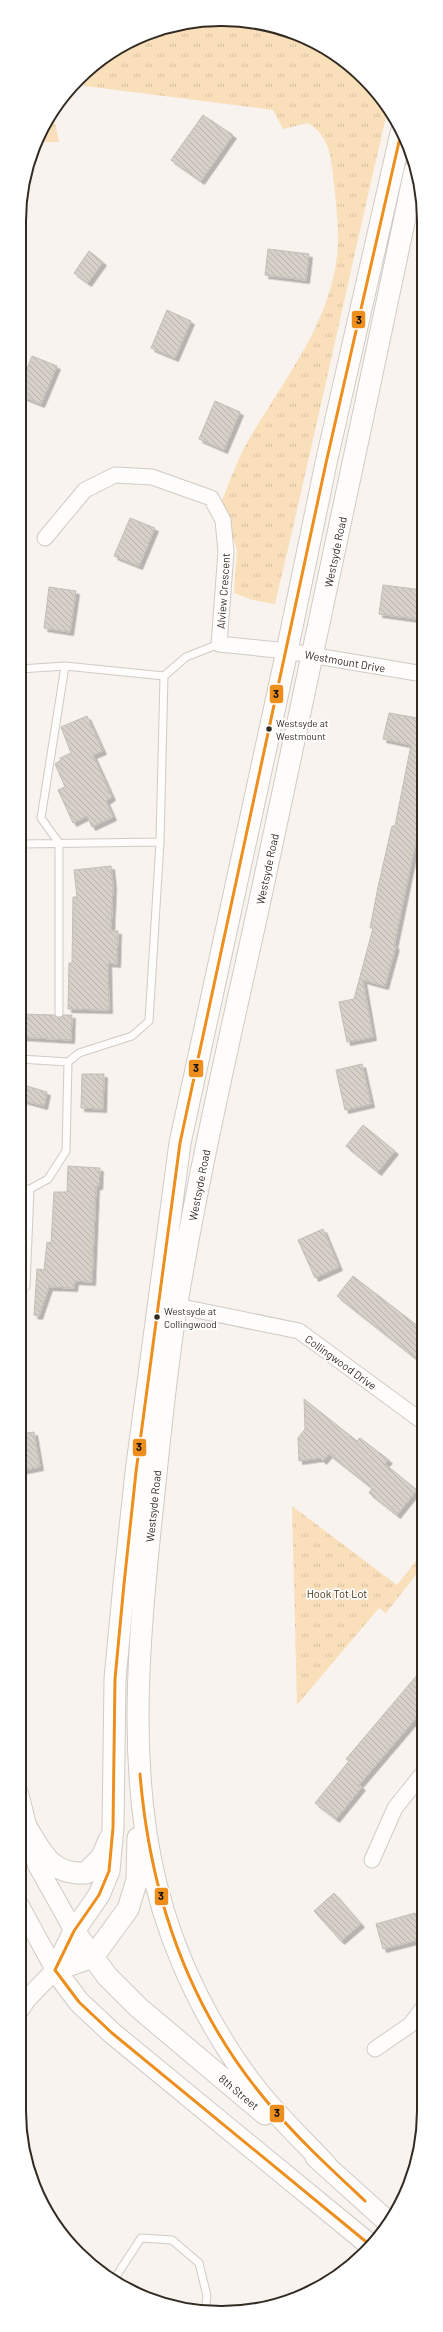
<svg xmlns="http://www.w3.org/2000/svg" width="443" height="2332" font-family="Barlow,sans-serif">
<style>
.grass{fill:url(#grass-tufts)}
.building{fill:url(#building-back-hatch);stroke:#c4beb8;filter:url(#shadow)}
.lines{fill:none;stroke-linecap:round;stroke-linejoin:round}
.service-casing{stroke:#d0cbc4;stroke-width:9}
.minor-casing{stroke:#d0cbc4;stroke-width:17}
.tertiary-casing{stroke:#d0cbc4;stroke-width:20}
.secondary-casing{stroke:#d0cbc4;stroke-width:23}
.service{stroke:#fefdfc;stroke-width:7}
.minor{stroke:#fefdfc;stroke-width:15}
.tertiary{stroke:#fefdfc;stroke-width:18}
.secondary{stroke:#fefdfc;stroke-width:21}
.bus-1-casing{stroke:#fff;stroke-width:6}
.bus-1{stroke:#ed8e1d;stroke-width:3}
.bus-dot{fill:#332b22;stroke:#fff;stroke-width:1.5}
.labels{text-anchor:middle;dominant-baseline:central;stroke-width:3.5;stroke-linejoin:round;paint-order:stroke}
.bus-label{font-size:10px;fill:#332b22;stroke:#fff;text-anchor:start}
.street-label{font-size:11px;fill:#332b22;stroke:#fff}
.park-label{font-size:11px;fill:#432f12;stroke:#fff}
.rim{fill:none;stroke:#332b22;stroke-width:2}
.line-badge{stroke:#fff;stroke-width:1.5}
.pale-badge-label{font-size:11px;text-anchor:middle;font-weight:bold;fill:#111}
</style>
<defs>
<pattern id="grass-tufts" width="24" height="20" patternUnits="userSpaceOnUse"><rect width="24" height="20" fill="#fadfbb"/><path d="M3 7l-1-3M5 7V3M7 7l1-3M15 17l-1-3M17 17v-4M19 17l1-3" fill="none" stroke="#d7c0a0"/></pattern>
<pattern id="building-back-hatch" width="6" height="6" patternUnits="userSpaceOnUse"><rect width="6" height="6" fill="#d6d0c9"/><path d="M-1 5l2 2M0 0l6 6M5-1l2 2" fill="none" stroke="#b8b3ac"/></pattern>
<filter id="shadow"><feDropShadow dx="3.5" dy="3.5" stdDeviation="0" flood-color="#0004"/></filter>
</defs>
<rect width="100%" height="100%" fill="#f8f3ee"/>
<!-- grass -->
<path class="grass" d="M248 21 311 40 365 78 387 112C349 276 314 440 275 604L253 600 234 593 237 550 221 502C230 482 237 460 248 441 282 382 329 326 337 256 340 232 336 207 334 184 331 159 331 137 308 123L283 129 273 110 77 85 98 61 169 26Z
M58 107 54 118 59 142H39L46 120Z
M292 1506 397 1585 423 1552V1566L386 1613 379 1608 297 1705Z"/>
<!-- building -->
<path class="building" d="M203 115 233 135 201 181 171 160Z
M268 249 309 254 306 280 265 275Z
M89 251 103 262 88 283 74 273Z
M167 310 191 321 175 358 151 348Z
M32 356 57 366 41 404 21 396V384Z
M215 401 240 412 224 450 199 439Z
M130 518 155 528 139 566 114 556Z
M383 585 423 590V620L379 614Z
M49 587 76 591 70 632 44 628Z
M389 713 423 719V817H421L394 946H396L385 986 363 980 373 1037 347 1042 339 1002 354 999 373 928H370L378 887 392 826H395L411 745 383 739Z
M87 716 103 751 93 755 112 797 106 801 113 817 92 827 87 816 73 823 58 790 65 787 55 764 61 760 60 758 71 753 61 727Z
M111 866 113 885 111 931H118L117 964 108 963 109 1010 68 1009 69 963H72L73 897H77L74 870Z
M20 1014 54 1015 59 1018 63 1015H72L71 1040 20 1037Z
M362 1064 371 1104 345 1110 336 1070Z
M82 1074H104L103 1109 81 1108Z
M27 1086 47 1092 44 1106 22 1100Z
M363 1125 395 1151 378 1172 346 1146Z
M68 1166 100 1168 99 1186H96L92 1282 75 1281 74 1288 49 1287 39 1316 34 1315 37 1269 44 1270 47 1242 51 1243 54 1192H67Z
M323 1229 339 1267 315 1278 298 1240Z
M353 1276 423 1330V1364L337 1296Z
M304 1399 357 1441 360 1438 389 1460 385 1464 417 1490 397 1515 369 1493 372 1488 329 1454 323 1461 320 1458 299 1461 298 1438 305 1429Z
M34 1432 40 1467 20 1471V1434Z
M423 1668V1710L359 1785 362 1787 336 1819 315 1803 349 1761 346 1759Z
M334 1893 361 1924 341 1941 314 1911Z
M415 1913 422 1939 383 1949 376 1924Z"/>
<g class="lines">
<defs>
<path id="service" d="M20 669 65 666 164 676 186 657 219 644
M20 844 160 842
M59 1013V843L41 818 65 666
M20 1059 68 1062 79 1053 132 1036 149 1021 160 842 164 676
M20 1189H30L48 1179 66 1151 68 1062
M26 1286 30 1189
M115 2278 141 2238 172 2240 199 2263 207 2296 205 2312"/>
<path id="minor" d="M45 538 85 490 115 475 152 477 211 498 223 520 226 552 219 644 287 651 423 674
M167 1304 299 1331 423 1422
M372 1860 395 1808 423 1773
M375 2049 410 2025 422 2009"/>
<path id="tertiary" d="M19 1793 37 1865 74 1931
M19 2011 27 1999 55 1970 19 1904"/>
<path id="secondary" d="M25 1825C42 1852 50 1875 86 1873L102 1857 109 1840
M74 1931 107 1976 139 2008 265 2114
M55 1970 74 1931 99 1895 109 1871 113 1828 115 1679 124 1584 136 1472 180 1143 287 651 326 463 401 133
M55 1970 79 2002 112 2033 370 2245
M55 1970 93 1957 128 1909 137 1880 138 1838
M316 2157 388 2222
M327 2166C303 2140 277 2116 256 2089 210 2030 174 1957 156 1884 127 1766 139 1640 151 1521 159 1448 165 1375 177 1303 199 1170 230 1037 259 905 312 660 363 415 415 170"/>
</defs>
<!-- service casing -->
<use href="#service" class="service-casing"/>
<!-- minor casing -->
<use href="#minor" class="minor-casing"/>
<!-- tertiary casing -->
<use href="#tertiary" class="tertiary-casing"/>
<!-- secondary casing -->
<use href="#secondary" class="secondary-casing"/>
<!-- service -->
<use href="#service" class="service"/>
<!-- minor -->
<use href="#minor" class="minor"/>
<!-- tertiary -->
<use href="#tertiary" class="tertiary"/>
<!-- secondary -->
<use href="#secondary" class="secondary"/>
<defs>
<path id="bus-1" d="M140 1774C150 1896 189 2010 269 2104 298 2139 332 2170 365 2201
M370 2245 112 2033 79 2002 55 1970 74 1931 99 1895 109 1871 113 1828 115 1679 124 1584 136 1472 180 1143 326 463 401 133"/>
</defs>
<!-- bus-1 casing -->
<use href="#bus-1" class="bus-1-casing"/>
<!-- bus-1 -->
<use href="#bus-1" class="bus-1"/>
</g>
<!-- markers -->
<g class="bus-dot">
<circle cx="269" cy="729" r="3.5"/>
<circle cx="157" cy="1317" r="3.5"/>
</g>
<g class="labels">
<!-- bus labels -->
<g class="bus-label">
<text x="276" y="723">Westsyde at<tspan x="276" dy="13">Westmount</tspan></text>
<text x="164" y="1311">Westsyde at<tspan x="164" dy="13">Collingwood</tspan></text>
</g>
<!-- street labels -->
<g class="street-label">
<text transform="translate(335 552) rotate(-78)">Westsyde Road</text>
<text transform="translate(223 591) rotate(-86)">Alview Crescent</text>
<text transform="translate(345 661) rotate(10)">Westmount Drive</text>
<text transform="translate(267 869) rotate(-78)">Westsyde Road</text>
<text transform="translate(199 1185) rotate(-79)">Westsyde Road</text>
<text transform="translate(341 1362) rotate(36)">Collingwood Drive</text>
<text transform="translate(153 1506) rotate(-84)">Westsyde Road</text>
<text transform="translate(239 2092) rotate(40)">8th Street</text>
</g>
<!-- park labels -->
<g class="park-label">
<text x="337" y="1593">Hook Tot Lot</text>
</g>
</g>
<!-- crop -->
<path d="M0 0H443V2332H0ZM221 26H222A195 195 0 0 1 417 221V2111A195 195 0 0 1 222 2306H221A195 195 0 0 1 26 2111V221A195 195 0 0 1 221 26Z" fill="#fff" fill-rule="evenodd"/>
<path class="rim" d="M221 26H222A195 195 0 0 1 417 221V2111A195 195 0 0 1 222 2306H221A195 195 0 0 1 26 2111V221A195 195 0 0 1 221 26Z"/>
<g class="line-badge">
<rect x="351" y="310" width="15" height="19" rx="4" fill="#ed8e1d"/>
<rect x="269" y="684" width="15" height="20" rx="4" fill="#ed8e1d"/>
<rect x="188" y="1059" width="16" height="19" rx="4" fill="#ed8e1d"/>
<rect x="132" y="1438" width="15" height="19" rx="4" fill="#ed8e1d"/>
<rect x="154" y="1887" width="15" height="19" rx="4" fill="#ed8e1d"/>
<rect x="269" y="2104" width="16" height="19" rx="4" fill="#ed8e1d"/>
</g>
<g class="pale-badge-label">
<text x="359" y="324">3</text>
<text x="276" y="698">3</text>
<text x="196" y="1072">3</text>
<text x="139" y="1451">3</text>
<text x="161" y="1900">3</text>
<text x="277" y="2117">3</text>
</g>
</svg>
